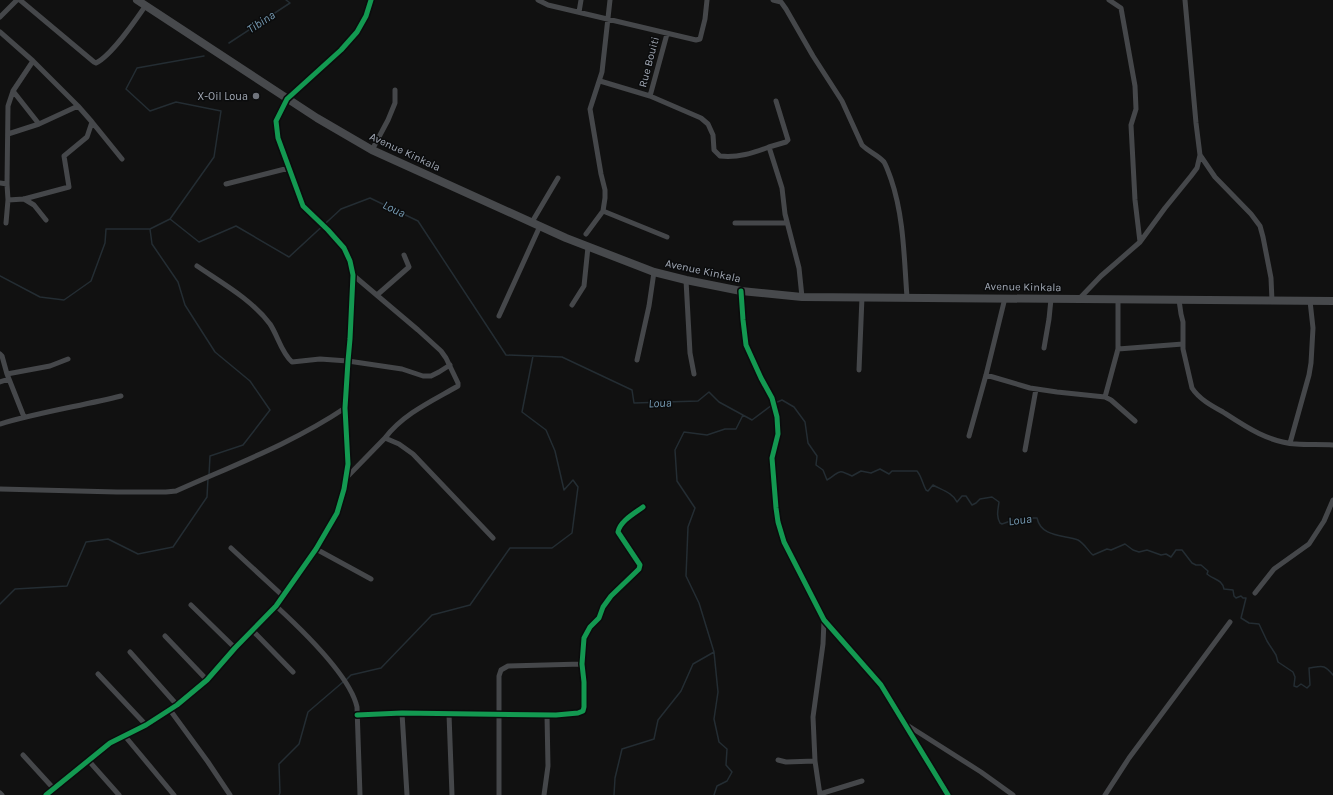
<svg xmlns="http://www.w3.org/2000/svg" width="1333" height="795" font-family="Karla,sans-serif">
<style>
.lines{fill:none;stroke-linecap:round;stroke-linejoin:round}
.stream{stroke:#242d33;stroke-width:1.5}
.minor{stroke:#45474a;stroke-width:5}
.primary{stroke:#47494c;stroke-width:8}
.cycleway-casing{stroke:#0b0c0d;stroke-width:8}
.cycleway{stroke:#139951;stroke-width:5}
.poi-dot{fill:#6f737b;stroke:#0b0c0d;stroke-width:1.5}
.labels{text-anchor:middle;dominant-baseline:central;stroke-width:3;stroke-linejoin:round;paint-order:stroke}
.street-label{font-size:11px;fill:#a1a8b4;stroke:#0b0c0d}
.poi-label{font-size:11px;fill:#a1a8b4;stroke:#0b0c0d;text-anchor:end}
.water-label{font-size:12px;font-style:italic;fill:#7599b1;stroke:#0b0c0d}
</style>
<rect width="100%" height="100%" fill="#111"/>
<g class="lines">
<!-- stream -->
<path class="stream" d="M229 43 290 3 286 0
M204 56 137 68 126 89 150 111 176 102 221 111 214 157 170 219 199 242 236 226 289 257 341 209 370 198 418 221 506 355 562 357 632 390 634 403 698 401 709 392 719 402 752 420 772 405
M170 219 150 229 152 244 178 282 185 305 215 352 250 381 270 410 243 445 210 456 209 475
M0 276 40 297 64 300 91 281 105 243 106 229H150
M775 403 782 400 794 407 805 422 808 443 817 456 816 465 823 470 827 480C841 472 836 468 852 476L861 471 871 473 880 469 889 474 892 471H917C922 477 922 483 926 490L928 491 933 485C942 490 953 493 957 502L962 496H966L972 505 976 503 980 499 992 497 999 502C998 510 996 516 1000 523L1002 524 1019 518 1028 522 1033 518H1037C1041 537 1063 535 1078 540 1084 543 1088 551 1093 555L1107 549 1111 550 1125 544 1133 550 1139 552 1147 550 1161 555 1166 554 1171 557 1176 550H1182L1192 563 1196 565H1201L1208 571 1207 574C1214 580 1222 579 1224 589L1233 590 1234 596 1236 598 1241 596 1243 598H1246L1241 618 1249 623 1259 624 1267 641 1276 655 1278 662 1293 672 1295 677 1294 686 1297 687 1301 684 1307 688 1310 685 1309 668C1323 666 1324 664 1333 675
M0 604 15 589 67 586 86 542 108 539 138 554 173 547 207 497 208 478
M714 652 718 692 714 719 719 742 727 749 726 765 732 772 727 781 717 786 714 795
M346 680 351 675 381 668 432 615 470 605 510 548H552L572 533 578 487 573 480 564 490 555 451 546 430 522 412 533 356
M279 795 280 793 279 764 299 744 308 712 343 682
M614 795 615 778 622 749 654 739 658 720 681 691 693 664 714 652 699 603 686 576 688 527 695 508 677 481 675 450 684 432 707 435 725 429H736L743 415"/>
<!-- minor -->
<path class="minor" d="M20 0 94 62 96 63C112 55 135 21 146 5
M538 0 548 5 696 40 700 39 705 19 707 0
M773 0 781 2 786 9 813 56 842 101 862 145C869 152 878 155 884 162 887 167 889 174 891 179 904 217 904 258 907 297
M1109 0 1121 8 1135 86 1136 109 1131 125 1135 200 1140 242
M1185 0 1196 123 1200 155 1215 177 1251 214 1260 226 1263 237 1271 278 1272 301
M579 12 581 0
M0 17 17 0
M0 32 33 61 78 106 92 122 122 159
M600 81 650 96 701 118 708 124 713 135 714 150 720 156C738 158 753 153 769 147L782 188 785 214 799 268 802 297
M13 91 39 124
M650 96 667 34
M8 134 39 124 78 106
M769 147 786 142 788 140 776 101
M372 150 388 120 395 103V90
M0 183 7 184
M226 184 289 168
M24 199 34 205 46 220
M8 200 24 199 69 187 64 156 87 137 92 122
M603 211 667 237
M532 222 558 178
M6 223 8 200 7 184 8 106 13 91 33 61
M735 223H787
M586 234 603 211 605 198V190L601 174 590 109 602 72 610 0
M197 266C222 283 251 299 270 324 278 336 281 352 292 362L320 359 348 361 402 369 423 376H431L439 372 450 365
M353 275 418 330 441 351 446 358 458 383V386C432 401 403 414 385 438
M686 280 690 353 694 374
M741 291 743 320 746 345 761 378 772 398 777 417 778 434 772 458 776 508 778 522 784 542 824 620 881 685 948 795
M377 295 409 267 404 255
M1079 299 1101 276 1140 242 1165 208 1191 176 1197 168 1200 155
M1179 300 1181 314 1183 322V349L1192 388C1199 399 1212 406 1223 412 1246 427 1268 442 1296 444 1308 445 1321 444 1333 445
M572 305 584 286 588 247
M499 316 540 226
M1044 348 1049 319 1051 299
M1118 349 1183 344
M0 354 2 356 7 374 24 417
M637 360 649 306 654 272
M859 370 862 297
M7 374 50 366 68 359
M986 375 1030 388 1057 392 1105 397 1118 349V299
M0 382 9 379
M1105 397 1111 400 1135 421
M0 424C40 412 81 406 121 396
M969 436 986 375 1005 298
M1290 443 1309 375 1311 363 1313 328 1310 301
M1025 450 1036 389
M347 477 385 438 399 444 413 454 493 538
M0 489 117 492H166L176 491C234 465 293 443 345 408
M231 548 283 596
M316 549 371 579
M1255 593 1274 569 1309 544 1324 521 1333 500
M191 605 235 648
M276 606C300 628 350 675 357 707L360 795
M253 631 293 672
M165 636 207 680
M130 652 177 705
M98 674 146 725
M170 710 208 762 230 795
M402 713 407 795
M449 714 452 795
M357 715 402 713 556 715 578 713 583 711 584 707V682L582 664 584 638 590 627 599 618 603 607 611 596 639 569 640 565 618 532C620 521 635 513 643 507
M907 725 981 772 1013 795
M124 735 174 795
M23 755 54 789
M88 760 119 795
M778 760 786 762 815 761
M0 793 2 795
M820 794 862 781
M46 795 110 743 146 725 177 705 207 680 235 648 276 606 316 549 337 513 344 489 348 464 345 408 348 361 350 339 353 275 350 261 344 248 328 230 303 206 278 138 276 121 287 99 341 50 357 32 366 16 371 0
M499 795V676L501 670 508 666 582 664
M544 795 548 766 547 715
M820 795 815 761 813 717 823 644 824 620
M1105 795 1129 758 1230 622"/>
<!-- primary -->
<path class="primary" d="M137 0 317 118 372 150 566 238 654 272 686 280 741 291 802 297 1333 301"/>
<defs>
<path id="cycleway" d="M741 291 743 320 746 345 761 378 772 398 777 417 778 434 772 458 776 508 778 522 784 542 824 620 881 685 948 795
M357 715 402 713 556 715 578 713 583 711 584 707V682L582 664 584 638 590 627 599 618 603 607 611 596 639 569 640 565 618 532C620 521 635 513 643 507
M46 795 110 743 146 725 177 705 207 680 235 648 276 606 316 549 337 513 344 489 348 464 345 408 348 361 350 339 353 275 350 261 344 248 328 230 303 206 278 138 276 121 287 99 341 50 357 32 366 16 371 0"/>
</defs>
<!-- cycleway casing -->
<use href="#cycleway" class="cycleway-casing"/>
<!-- cycleway -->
<use href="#cycleway" class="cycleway"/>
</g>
<!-- markers -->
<circle class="poi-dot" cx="256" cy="96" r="4"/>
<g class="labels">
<!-- street labels -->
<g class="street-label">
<text transform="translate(649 62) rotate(-75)">Rue Bouiti</text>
<text transform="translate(405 152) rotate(25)">Avenue Kinkala</text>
<text transform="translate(703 271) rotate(12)">Avenue Kinkala</text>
<text transform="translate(1023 287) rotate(1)">Avenue Kinkala</text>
</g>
<!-- poi labels -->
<g class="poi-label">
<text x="248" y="96">X-Oil Loua</text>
</g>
<!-- water labels -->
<g class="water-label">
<text transform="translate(261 22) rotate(-33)">Tibina</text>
<text transform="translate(394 209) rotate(26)">Loua</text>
<text transform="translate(660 403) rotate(-2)">Loua</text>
<text transform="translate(1020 520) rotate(-7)">Loua</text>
</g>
</g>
</svg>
